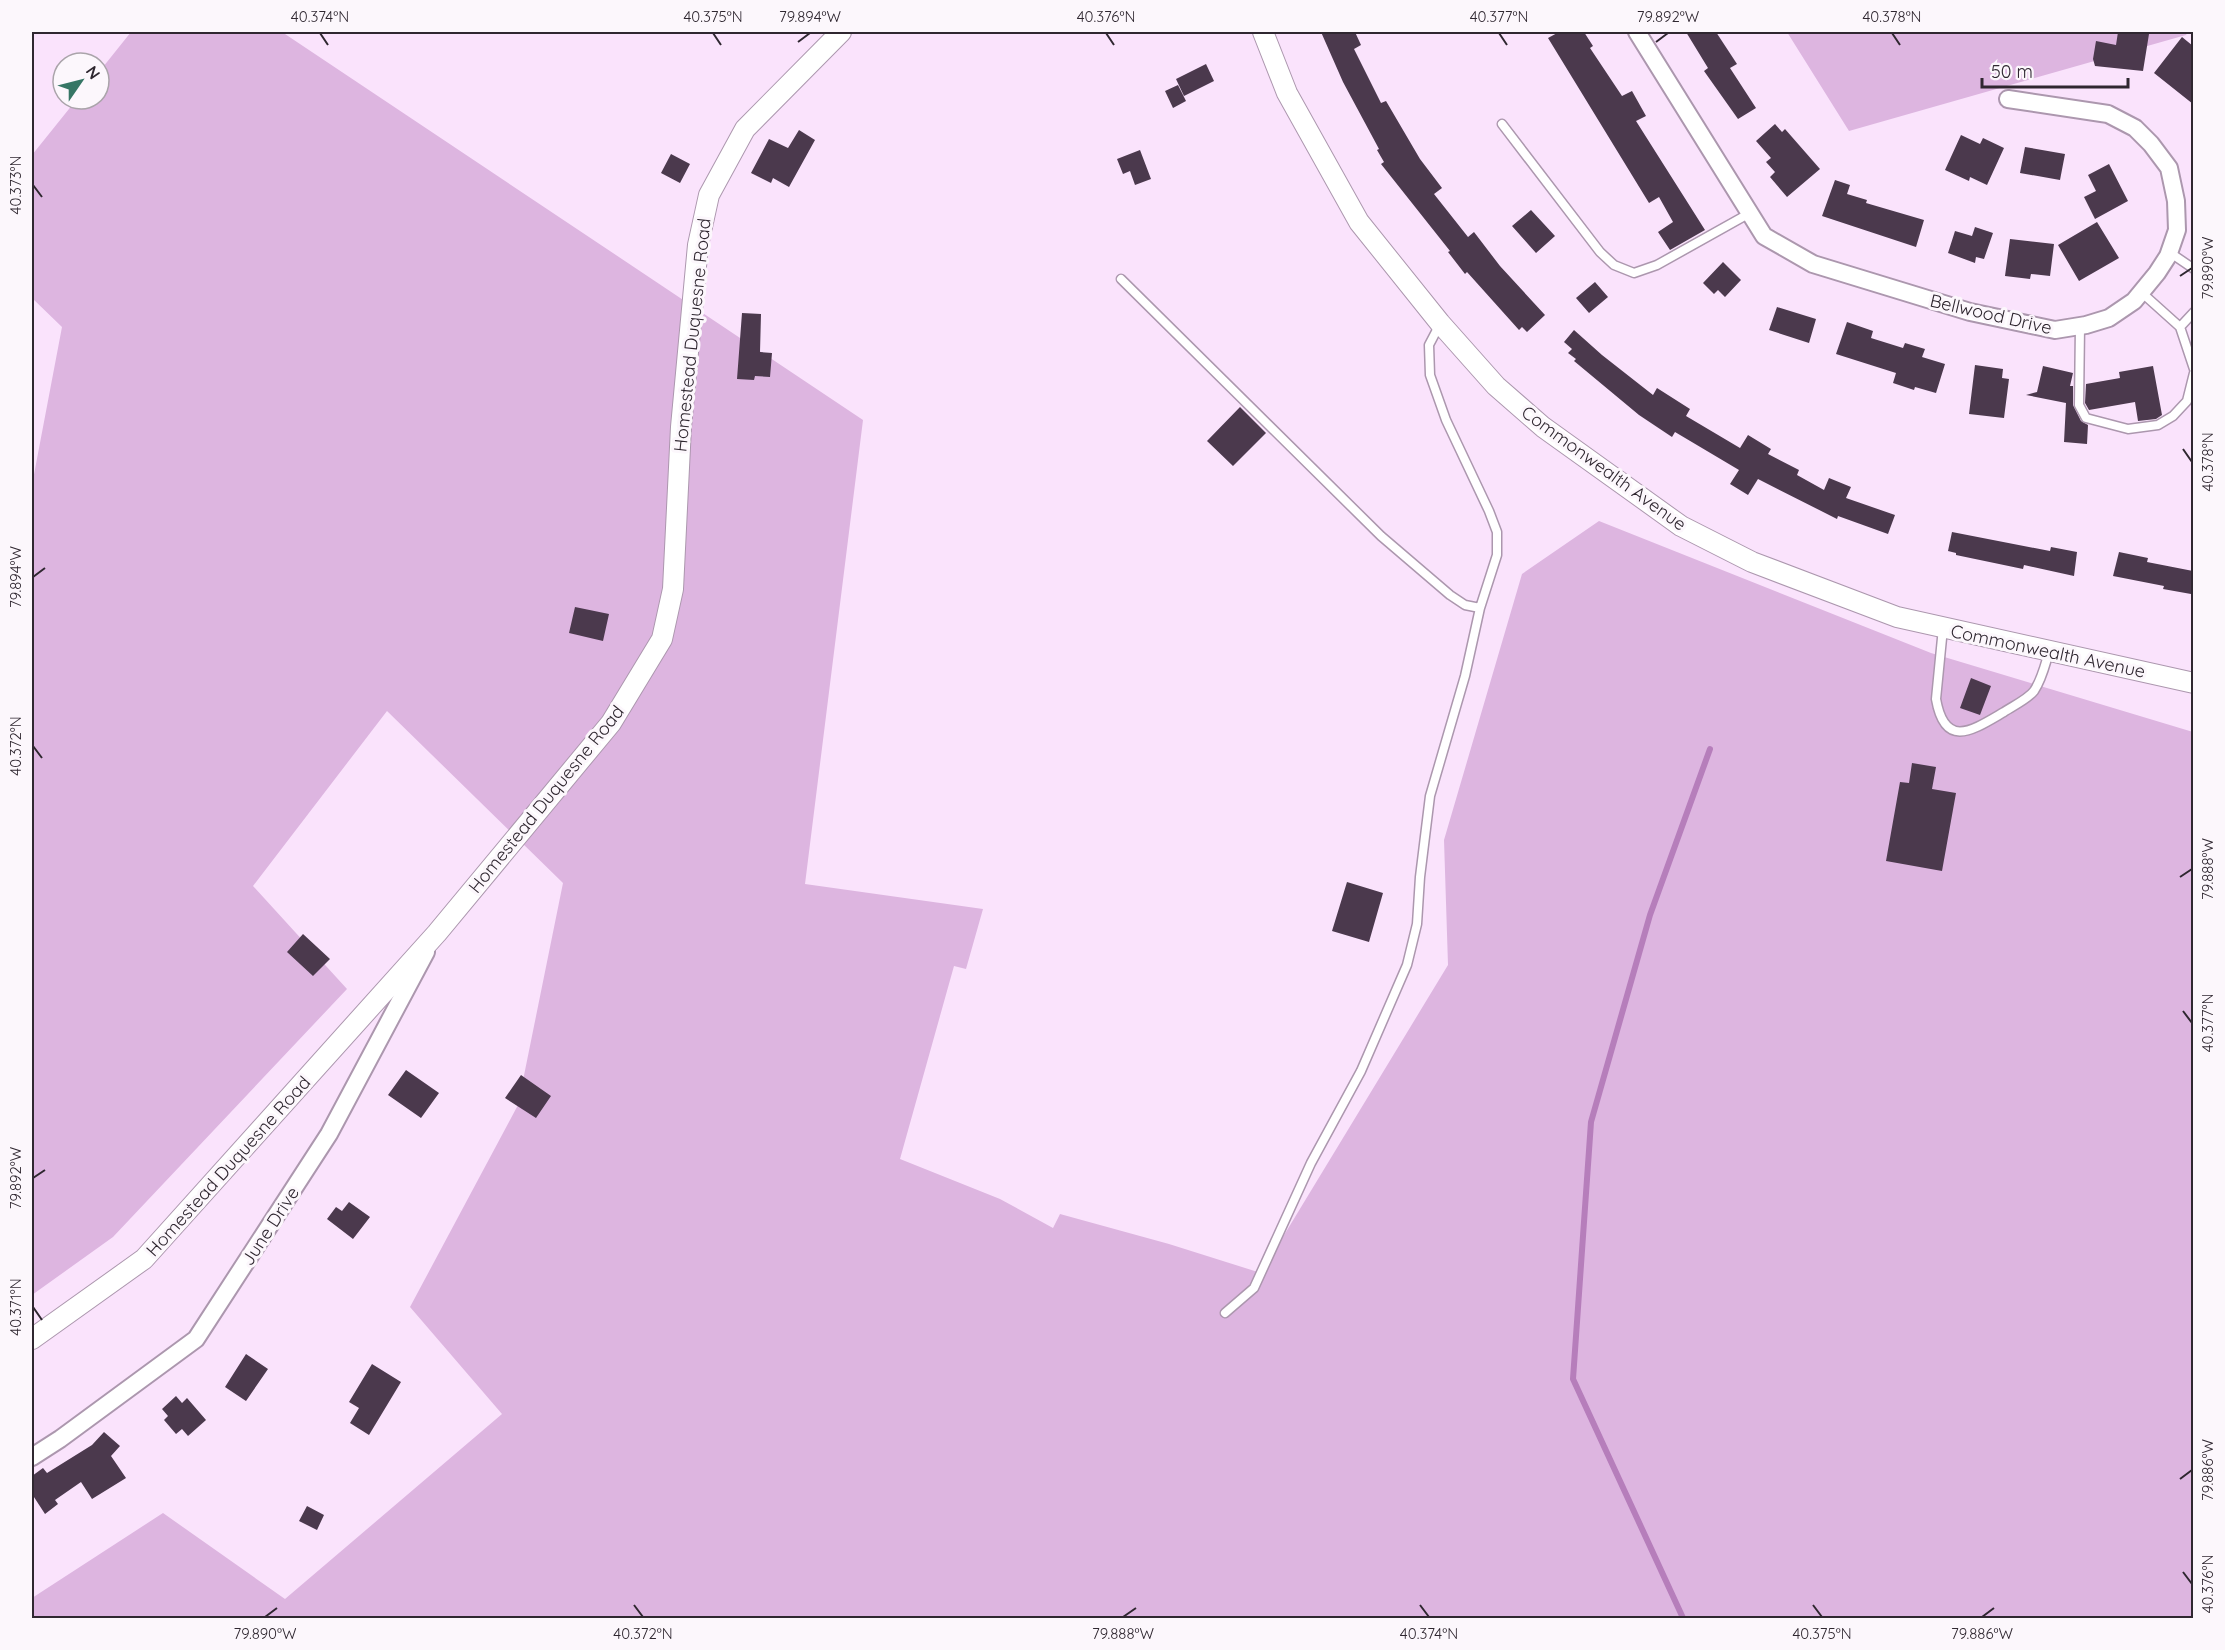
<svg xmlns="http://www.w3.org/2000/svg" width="2225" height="1650" font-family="Quicksand,sans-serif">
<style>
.green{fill:#ddb5e0}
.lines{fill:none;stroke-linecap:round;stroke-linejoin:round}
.stream{stroke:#b67ebb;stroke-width:6}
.building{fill:#4b394d}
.service-casing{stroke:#ac97ae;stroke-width:11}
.minor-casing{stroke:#ac97ae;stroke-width:20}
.tertiary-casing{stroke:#ac97ae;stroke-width:22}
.service{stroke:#fff;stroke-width:8}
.minor{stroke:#fff;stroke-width:16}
.tertiary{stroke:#fff;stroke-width:20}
.ticks{fill:none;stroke:#2f2730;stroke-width:2}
.labels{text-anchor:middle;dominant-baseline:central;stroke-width:6;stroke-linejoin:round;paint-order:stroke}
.street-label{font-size:18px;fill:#2f2730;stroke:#fcf7fc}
.neatline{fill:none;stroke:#2f2730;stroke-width:2}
.ticks-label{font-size:15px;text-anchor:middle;fill:#2f2730}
</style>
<rect width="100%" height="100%" fill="#fae3fc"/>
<!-- green -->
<path class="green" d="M131 32H282L863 420 805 884 983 909 966 969 954 966 900 1159 1000 1199 1053 1228 1060 1214 1169 1244 1261 1273 1448 965 1444 840 1522 574 1599 521 1931 653 2193 732V1618H32V1598L163 1513 285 1599 502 1414 410 1307 518 1105 563 883 387 711 253 886 347 989 113 1237 32 1295V485L62 327 32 298V155L77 99H99V72Z
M1787 32H2188L2186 35 1849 131Z"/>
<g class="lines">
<!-- stream -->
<path class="stream" d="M1683 1618 1573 1379 1591 1122 1650 915 1710 749"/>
</g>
<!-- building -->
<path class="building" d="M1321 32H1355L1361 45 1354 49 1381 103 1386 101 1420 159 1442 188 1434 194 1468 237 1474 232 1500 266 1545 315 1527 332 1522 327 1519 330 1467 272 1465 274 1448 252 1450 251 1381 164 1384 162 1377 150 1379 149 1343 82Z
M1559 32H1584L1593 46 1590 48 1622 96 1632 91 1646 116 1636 121 1705 230 1670 250 1658 232 1673 222 1659 197 1649 203 1548 38Z
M1686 32H1716L1737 64 1730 68 1756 108 1738 119 1704 71 1708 68Z
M2118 32 2149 34 2143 71 2095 66 2093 59 2096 41 2116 45Z
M2182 37 2193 46V104L2154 73Z
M1206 64 1214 81 1184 96 1176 79Z
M1178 85 1186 101 1173 108 1165 91Z
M1775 124 1782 132 1785 129 1820 169 1787 197 1770 177 1775 172 1766 162 1771 158 1756 141Z
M799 130 815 140 789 187 773 178 771 183 751 173 769 139 788 148Z
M1961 135 1980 144 1983 138 2004 148 1987 185 1970 177 1969 181 1945 170Z
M2025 147 2065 154 2060 180 2020 173Z
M1140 150 1151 179 1135 185 1130 171 1123 174 1117 159Z
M671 154 690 164 680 183 661 173Z
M2109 164 2128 201 2095 219 2084 197 2096 191 2088 175Z
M1835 180 1850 185 1847 194 1867 200 1866 203 1924 220 1916 247 1822 216Z
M1531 210 1555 236 1536 253 1512 226Z
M2097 222 2119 258 2079 281 2058 245Z
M1975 227 1993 233 1984 259 1976 257 1975 263 1948 253 1955 231 1972 236Z
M2010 239 2054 244 2050 276 2031 274 2030 279 2005 276Z
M1723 262 1741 280 1725 297 1718 290 1714 294 1703 283Z
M1595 282 1608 297 1589 313 1576 298Z
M1777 307 1816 319 1809 343 1769 330Z
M742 313 761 314 760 352 772 353 770 377 755 376 754 380 737 379Z
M1847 322 1873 331 1871 338 1903 348 1905 343 1925 349 1922 357 1945 364 1936 393 1915 387 1914 390 1893 383 1896 373 1836 354Z
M1574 330 1602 355 1653 395 1657 388 1690 409 1686 416 1740 448 1748 435 1771 449 1768 454 1799 470 1797 475 1824 490 1829 478 1851 487 1846 498 1895 515 1888 534 1838 516 1837 519 1758 479 1748 495 1730 484 1739 470 1675 432 1672 437 1639 415 1574 361 1576 359 1568 353 1572 349 1564 342Z
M1975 365 2003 369 2002 378 2009 379 2004 418 1969 414Z
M2043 366 2073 373 2070 386H2073V405L2081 421 2088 425 2087 444 2064 442 2066 403 2026 395 2037 392Z
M2153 366 2162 415 2156 419 2138 421 2135 402 2089 410 2085 403 2086 384 2120 378 2119 372Z
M1240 407 1266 433 1233 466 1207 441Z
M1952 532 2050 551 2051 547 2077 552 2074 576 2024 565 2023 569 1956 555V553L1948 551Z
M2119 552 2148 558 2147 562 2193 571 2191 594 2163 589 2164 586 2113 576Z
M575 607 609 614 603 641 569 633Z
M1971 678 1991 686 1980 715 1960 708Z
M1912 763 1936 767 1932 789 1956 793 1942 871 1886 861 1900 782 1909 783Z
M1347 882 1383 893 1369 942 1332 931Z
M303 934 330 959 313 976 287 952Z
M406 1070 439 1093 421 1118 388 1095Z
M521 1075 551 1096 536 1118 505 1098Z
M349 1202 370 1217 353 1239 327 1219 336 1207 342 1211Z
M246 1354 268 1369 246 1401 225 1387Z
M372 1364 401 1382 369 1435 350 1423 359 1408 349 1402Z
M176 1396 182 1403 187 1398 206 1420 188 1436 182 1429 176 1434 164 1420 168 1416 162 1409Z
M104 1432 120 1446 111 1456 126 1478 92 1499 81 1482 55 1500 58 1504 45 1514 32 1494V1476L43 1468 47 1473 92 1445Z
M307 1506 324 1515 317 1530 299 1521Z"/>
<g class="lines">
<defs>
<path id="service" d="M1502 124 1600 252 1614 265 1634 273 1657 265 1750 213
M2169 252 2194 269
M1121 279 1381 536 1450 595 1465 605 1480 608
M2141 292 2180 327 2194 369
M2080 326 2079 405 2086 418 2128 429 2158 425 2173 416 2187 401 2194 373
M2180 327 2194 312
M1943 628 1936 699C1945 750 1973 730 2004 712 2013 706 2028 699 2034 691 2042 679 2045 665 2049 652
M1225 1313 1254 1288 1311 1163 1361 1071 1407 965 1417 924 1420 877 1430 796 1465 676 1480 608 1497 555V532L1489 511 1446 420 1430 375 1429 345 1440 324"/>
<path id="minor" d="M1637 32 1764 236 1813 264 1970 312 2055 330 2086 325 2109 318 2134 301 2157 273 2168 256 2177 230 2176 201 2169 168 2151 144 2135 128 2108 114 2008 99
M32 1457 60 1439 196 1339 329 1134 426 952"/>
<path id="tertiary" d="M1263 32 1287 93 1359 222 1440 323 1496 386 1543 427 1681 526 1752 562 1897 617 2194 683
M32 1339 144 1259 437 933 611 723 662 639 673 589 681 427 698 245 709 195 745 129 841 32"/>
</defs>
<!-- service casing -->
<use href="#service" class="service-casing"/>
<!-- minor casing -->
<use href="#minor" class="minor-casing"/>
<!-- tertiary casing -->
<use href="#tertiary" class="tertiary-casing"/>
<!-- service -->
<use href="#service" class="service"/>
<!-- minor -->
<use href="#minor" class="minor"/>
<!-- tertiary -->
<use href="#tertiary" class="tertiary"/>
</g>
<!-- ticks -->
<path class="ticks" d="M320 33 328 45M713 33 721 45M1106 33 1114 45M1499 33 1507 45M1892 33 1900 45M798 42 810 33M1656 42 1668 33M33 185 42 197M2180 276 2192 268M2183 449 2192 462M33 577 45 568M33 746 42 758M2180 877 2192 869M2183 1011 2192 1023M33 1178 45 1170M33 1307 42 1320M2180 1479 2192 1470M2183 1572 2192 1584M634 1605 643 1617M1420 1605 1429 1617M1813 1605 1822 1617M265 1617 277 1608M1123 1617 1136 1608M1982 1617 1994 1608"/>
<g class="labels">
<!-- street labels -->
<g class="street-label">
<text transform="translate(1991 314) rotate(13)">Bellwood Drive</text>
<text transform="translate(692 335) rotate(-84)">Homestead Duquesne Road</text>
<text transform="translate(1604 468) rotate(36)">Commonwealth Avenue</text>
<text transform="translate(2048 651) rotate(12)">Commonwealth Avenue</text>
<text transform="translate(546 799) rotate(-51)">Homestead Duquesne Road</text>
<text transform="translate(228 1166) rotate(-48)">Homestead Duquesne Road</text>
<text transform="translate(270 1226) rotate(-57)">June Drive</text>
</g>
</g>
<!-- border -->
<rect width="2225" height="1650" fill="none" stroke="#fcf7fc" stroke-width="66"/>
<!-- north arrow -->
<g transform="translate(81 81) rotate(55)"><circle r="28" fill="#fcf7fc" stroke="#aaa4aa" stroke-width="1.5"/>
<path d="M0-4.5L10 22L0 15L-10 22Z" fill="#367665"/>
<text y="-9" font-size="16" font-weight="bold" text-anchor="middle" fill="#2f2730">N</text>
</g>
<!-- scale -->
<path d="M1982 78v9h146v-9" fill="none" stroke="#2f2730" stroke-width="3"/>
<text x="1991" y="78" font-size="18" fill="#2f2730" stroke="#fcf7fc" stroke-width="4.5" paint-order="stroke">50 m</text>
<rect x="33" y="33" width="2159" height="1584" class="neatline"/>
<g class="ticks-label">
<text x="320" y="22">40.374°N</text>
<text x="713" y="22">40.375°N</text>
<text x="810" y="22">79.894°W</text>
<text x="1106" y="22">40.376°N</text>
<text x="1499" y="22">40.377°N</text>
<text x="1668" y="22">79.892°W</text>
<text x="1892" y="22">40.378°N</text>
<text transform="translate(16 185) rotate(-90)" y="5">40.373°N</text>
<text transform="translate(2208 268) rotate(-90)" y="5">79.890°W</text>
<text transform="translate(2208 462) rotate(-90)" y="5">40.378°N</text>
<text transform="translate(16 577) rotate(-90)" y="5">79.894°W</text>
<text transform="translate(16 746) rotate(-90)" y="5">40.372°N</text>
<text transform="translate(2208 869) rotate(-90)" y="5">79.888°W</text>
<text transform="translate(2208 1023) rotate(-90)" y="5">40.377°N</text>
<text transform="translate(16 1178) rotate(-90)" y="5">79.892°W</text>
<text transform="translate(16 1307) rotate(-90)" y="5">40.371°N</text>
<text transform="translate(2208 1470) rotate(-90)" y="5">79.886°W</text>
<text transform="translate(2208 1584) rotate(-90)" y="5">40.376°N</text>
<text x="265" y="1639">79.890°W</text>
<text x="643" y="1639">40.372°N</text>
<text x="1123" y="1639">79.888°W</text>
<text x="1429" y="1639">40.374°N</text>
<text x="1822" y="1639">40.375°N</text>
<text x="1982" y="1639">79.886°W</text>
</g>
</svg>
